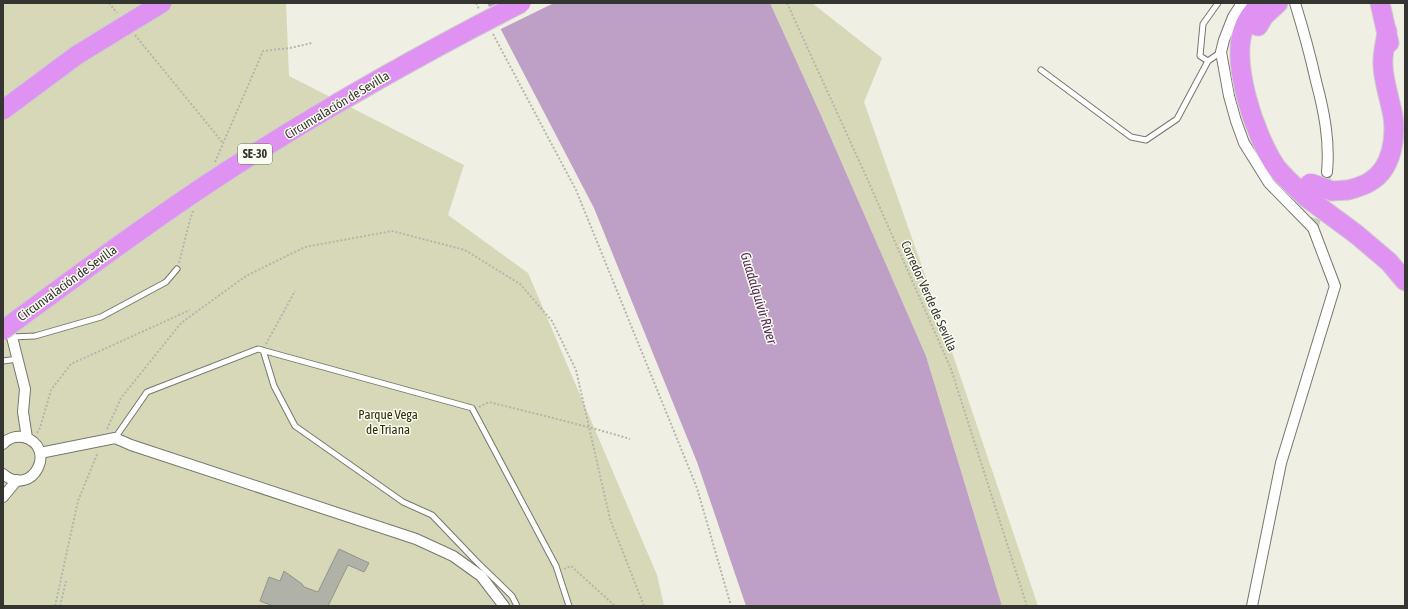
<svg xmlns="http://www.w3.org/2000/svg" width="1408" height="609" font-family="'Asap Condensed',sans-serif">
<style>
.green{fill:#d6d8b8}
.water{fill:#be9fc6}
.pier{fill:#efefe4}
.building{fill:#b0b1a7;stroke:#93948a}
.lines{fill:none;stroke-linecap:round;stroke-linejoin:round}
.street-tunnel{stroke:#cacac0;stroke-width:10;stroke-dasharray:10 5;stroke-linecap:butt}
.lane-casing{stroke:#77776d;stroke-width:7}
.street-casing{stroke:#77776d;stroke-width:12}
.highway-casing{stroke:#cececd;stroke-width:21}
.path{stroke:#b5b5ac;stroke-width:2;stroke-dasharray:2 2;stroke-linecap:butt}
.lane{stroke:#fff;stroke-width:5}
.street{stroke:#fff;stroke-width:10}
.highway{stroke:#df92f2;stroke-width:19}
.highway-bridge-casing{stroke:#cececd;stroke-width:21;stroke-linecap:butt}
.highway-bridge{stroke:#df92f2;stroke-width:19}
.labels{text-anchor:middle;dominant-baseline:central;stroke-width:3;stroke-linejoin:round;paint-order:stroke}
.shield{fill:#fcfdf2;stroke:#70706a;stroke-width:1}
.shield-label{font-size:12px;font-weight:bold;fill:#343430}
.street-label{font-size:13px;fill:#343430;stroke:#fcfdf2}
.park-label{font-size:13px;fill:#2d2d06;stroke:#fcfdf2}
.water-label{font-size:14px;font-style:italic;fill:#542c5e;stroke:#fcfdf2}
</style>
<rect width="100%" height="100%" fill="#efefe4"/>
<!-- green -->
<path class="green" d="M3 3H286L289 76 464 165 448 215 528 273 657 575 664 606H3Z
M770 3H812L882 58 864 102 950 346 1038 606H1002L926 356 820 113Z"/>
<!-- water -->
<path class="water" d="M487 3H770L820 113 926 356 1002 606H746L697 462 594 208Z"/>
<!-- pier -->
<path class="pier" d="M498 3H554L499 30 487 8Z"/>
<!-- building -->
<path class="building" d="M339 549 369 563 364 572 348 565 328 606H273L260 601 269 577 280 581 284 571 302 584 304 587 318 592Z"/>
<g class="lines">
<!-- street-tunnel -->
<path class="street-tunnel" d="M1313 228 1323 195 1327 172"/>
<defs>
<path id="lane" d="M1208 61 1200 56 1203 24 1218 3
M1041 70 1131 137 1146 140 1177 119 1208 61 1221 52
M12 337 35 336 101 317 166 282 177 269
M263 350 274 386 295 426 403 502 432 515 476 561 512 596 517 606
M3 361 18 359
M115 438 147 392 258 349 472 408 556 566 569 606"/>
<path id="street" d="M1242 3 1233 17 1224 40 1221 52 1229 96 1236 121 1244 143 1269 183 1313 228 1335 286 1281 463 1252 606
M1295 3C1303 29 1310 54 1316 81 1324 111 1330 141 1327 172
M3 327 12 337 25 389 23 412 27 438
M3 444C8 438 16 436 23 437 59 446 33 499 3 474
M40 453 115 438 131 445 416 539 453 556 481 576 504 606
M3 497 17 480"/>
<path id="highway" d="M1261 3C1254 10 1249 16 1245 25 1229 61 1255 136 1276 167 1285 178 1296 188 1306 197
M1380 3 1389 43
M1258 26 1264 16 1278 3
M1348 190C1356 188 1364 186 1371 181 1392 168 1396 138 1393 116 1390 100 1383 79 1383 65 1382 54 1386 42 1387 31
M1356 234 1389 262 1405 281"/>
</defs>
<!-- lane casing -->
<use href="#lane" class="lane-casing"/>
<!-- street casing -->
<use href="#street" class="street-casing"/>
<!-- highway casing -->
<use href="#highway" class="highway-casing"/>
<!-- path -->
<path class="path" d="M109 3 117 13
M476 3 479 9
M787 3 866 176 951 369 1027 606
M493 34 576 190 697 488 731 606
M135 35 223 143
M215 162 263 51 290 48 312 43
M179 263 190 220 193 211
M266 344 295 291
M479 407 489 402C536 414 584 425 630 439
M107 429 121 398 181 323 246 276 305 247 392 231 465 250 520 284 552 321 576 370 610 519 644 606
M37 433 40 428 51 390 71 364 190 310
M564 569 571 566 615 606
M55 606 78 501 98 452
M60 606 66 581"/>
<!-- lane -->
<use href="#lane" class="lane"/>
<!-- street -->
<use href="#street" class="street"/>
<!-- highway -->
<use href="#highway" class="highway"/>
<defs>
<path id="highway-bridge" d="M3 110 77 55 162 3
M1310 183 1332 191 1348 190
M1306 197 1356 234
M3 330C77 276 150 221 227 171 322 110 421 54 521 3"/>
</defs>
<!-- highway-bridge casing -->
<use href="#highway-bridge" class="highway-bridge-casing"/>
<!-- highway-bridge -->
<use href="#highway-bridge" class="highway-bridge"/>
</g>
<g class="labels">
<!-- shield labels -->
<rect class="shield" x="238" y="144" width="34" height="20" rx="3"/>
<g class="shield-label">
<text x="255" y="154">SE-30</text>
</g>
<!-- street labels -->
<g class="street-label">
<text transform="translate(337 105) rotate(-31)">Circunvalación de Sevilla</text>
<text transform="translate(67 283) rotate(-36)">Circunvalación de Sevilla</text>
<text transform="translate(929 296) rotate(66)">Corredor Verde de Sevilla</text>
</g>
<!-- park labels -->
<g class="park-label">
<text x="388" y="414">Parque Vega<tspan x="388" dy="15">de Triana</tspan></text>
</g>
<!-- water labels -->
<g class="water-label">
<text transform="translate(759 298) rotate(73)">Guadalquivir River</text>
</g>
</g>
<!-- border -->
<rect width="1408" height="609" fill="none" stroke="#343430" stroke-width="8"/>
</svg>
